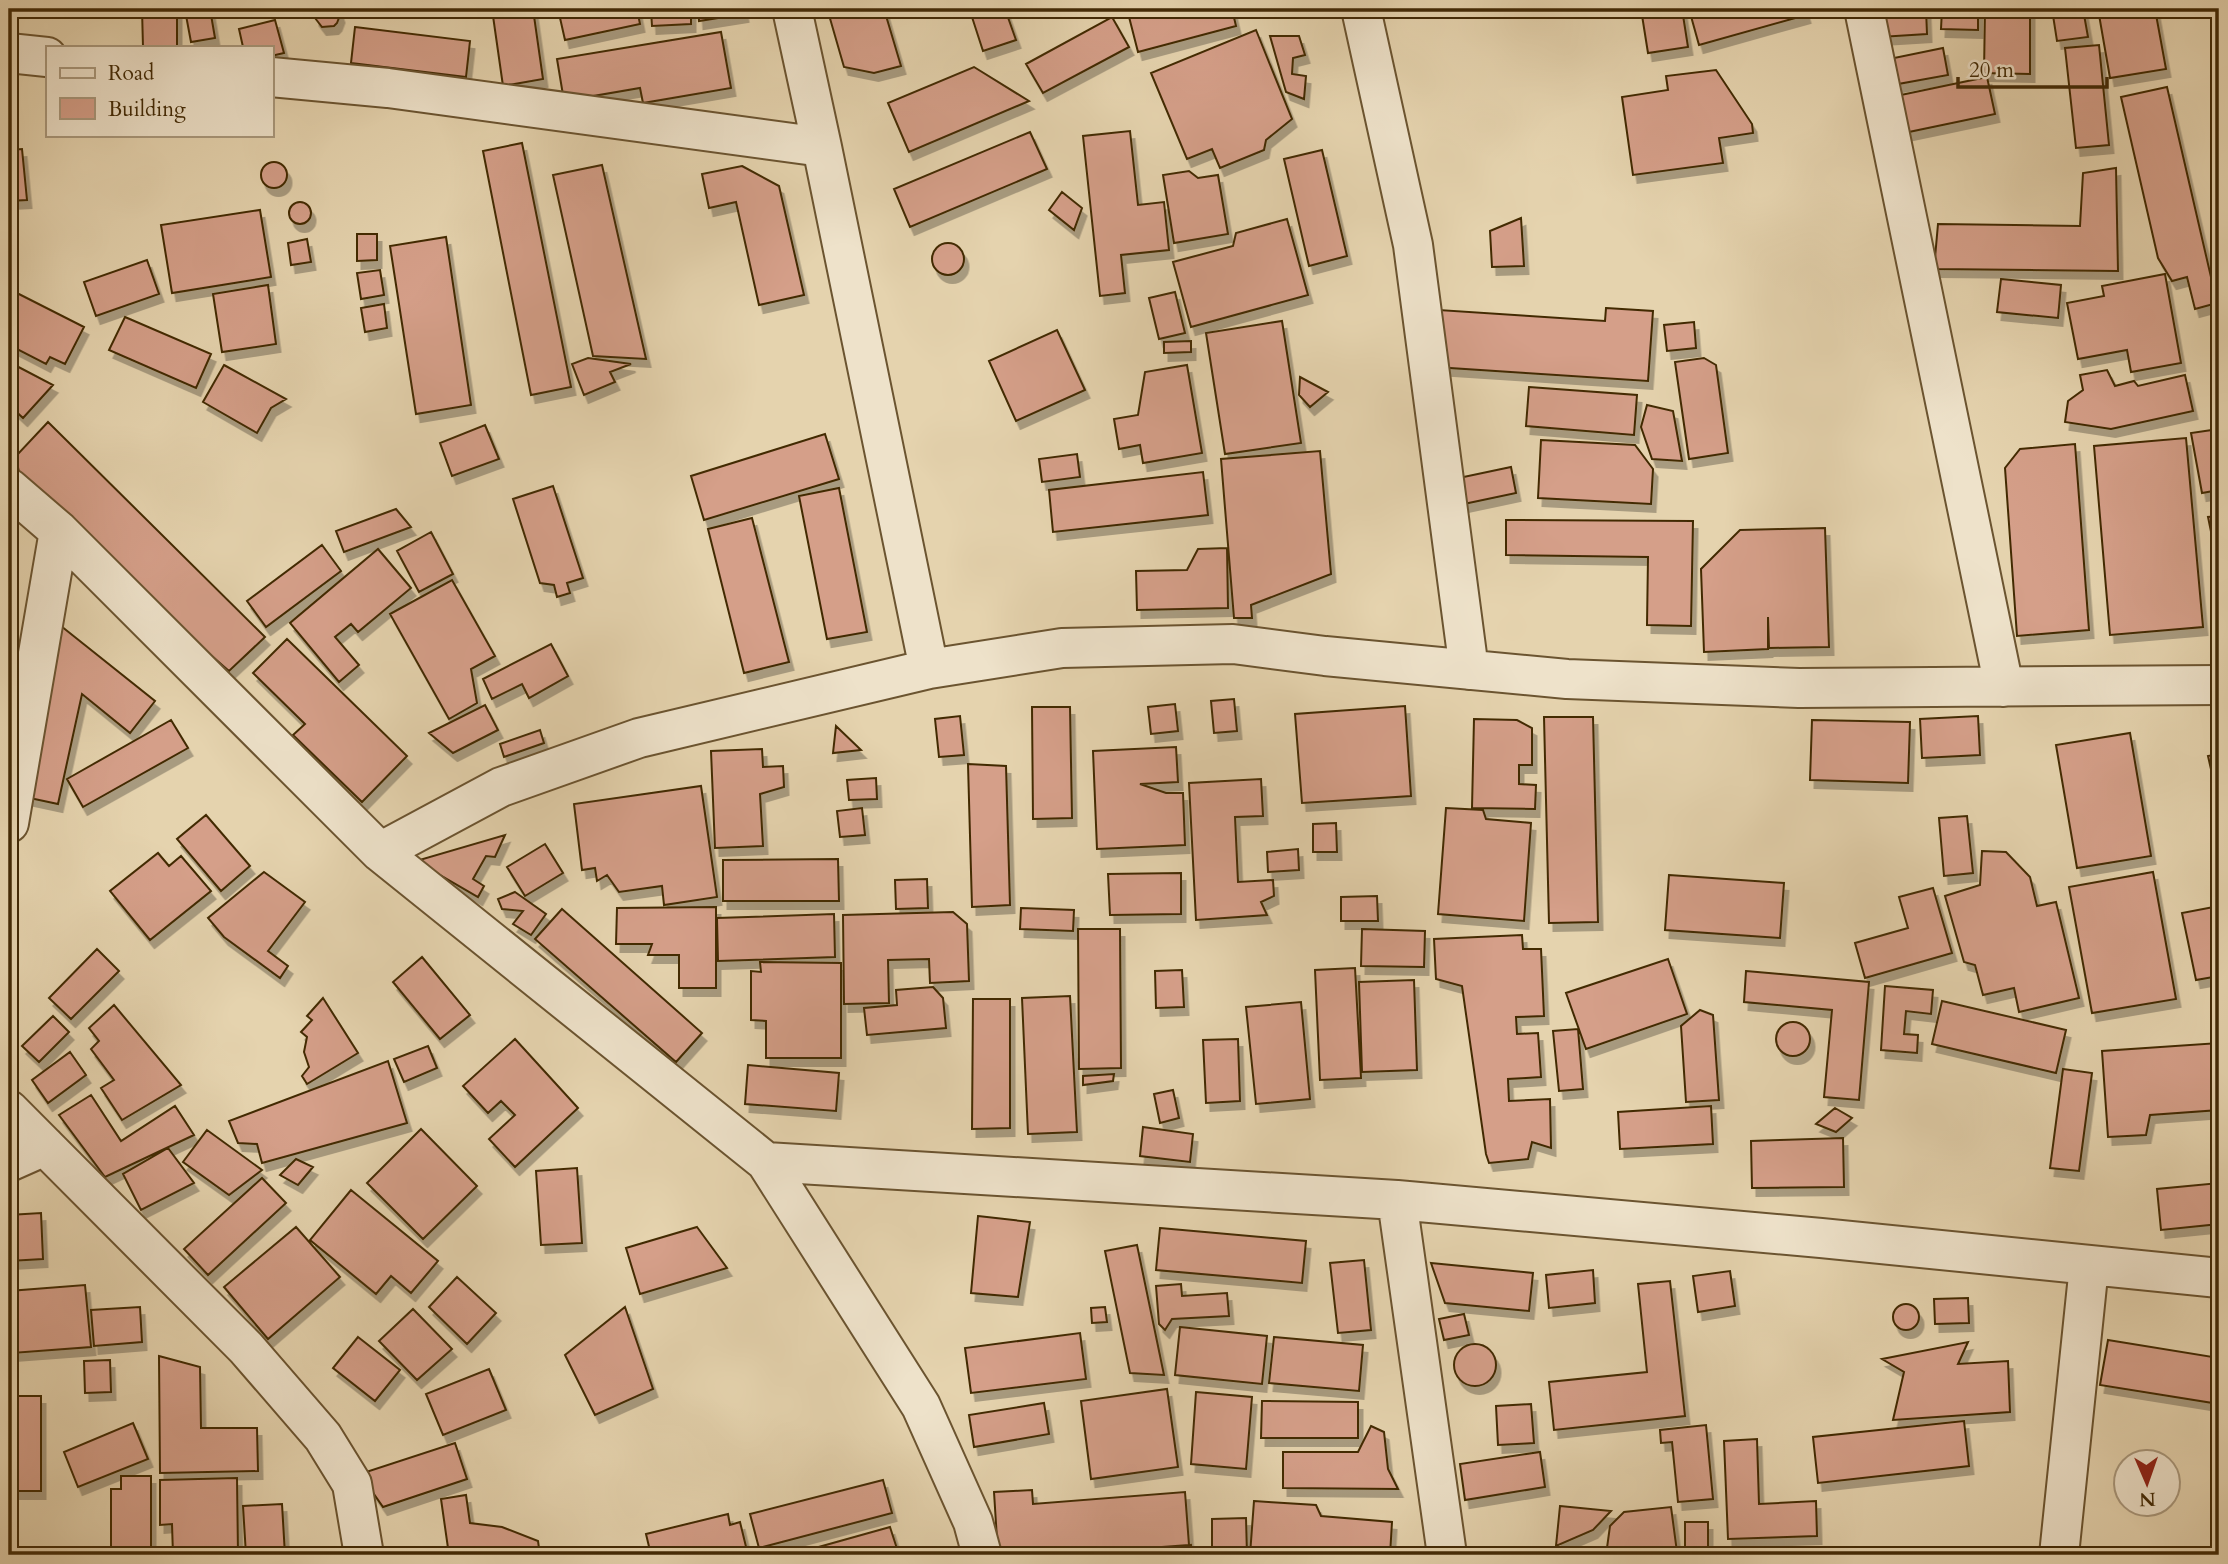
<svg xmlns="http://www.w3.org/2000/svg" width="2228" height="1564" font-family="Cardo,serif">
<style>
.building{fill:#d59f89;stroke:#422a06;stroke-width:2;filter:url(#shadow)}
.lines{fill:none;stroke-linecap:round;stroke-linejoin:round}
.minor-casing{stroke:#6b5430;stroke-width:42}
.minor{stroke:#eee2ca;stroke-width:38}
</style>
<defs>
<filter id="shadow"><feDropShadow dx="4.5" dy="8" stdDeviation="0" flood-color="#0004"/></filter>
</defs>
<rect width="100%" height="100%" fill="#e5d3ae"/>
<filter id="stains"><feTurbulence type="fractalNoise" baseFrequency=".00286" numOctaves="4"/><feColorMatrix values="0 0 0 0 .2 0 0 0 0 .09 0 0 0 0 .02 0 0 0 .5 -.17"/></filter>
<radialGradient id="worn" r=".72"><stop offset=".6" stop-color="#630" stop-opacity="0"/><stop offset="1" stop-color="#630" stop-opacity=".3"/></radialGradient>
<!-- building -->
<path class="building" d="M142 9H177V47H143Z
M210 9 215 38 191 42 185 10Z
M315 9H338L340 15 337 23 334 26 322 27 315 18Z
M492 9H533L543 79 503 86Z
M558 9H637L640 24 565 40Z
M691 9V24L652 26 651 10Z
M698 9H743L744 14 699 21Z
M850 9H884L901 66 874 73 844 67 829 15Z
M987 9H1005L1016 40 983 51 971 14Z
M1127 9H1232L1236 26 1138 52Z
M1641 9H1682L1688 47 1648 53Z
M1689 9H1804L1806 15 1699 45Z
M1879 9H1926L1927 34 1880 37Z
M1942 9H1978V30L1941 29Z
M1985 9H2030V74L1984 73Z
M2052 9H2083L2088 37 2057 41Z
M2098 9H2155L2166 69 2110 78Z
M1112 17 1129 47 1043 93 1026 64Z
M275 20 284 53 271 56V47H243L239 29Z
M355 27 470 41 466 77 351 63Z
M1256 30 1292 119 1266 140 1264 150 1220 168 1212 149 1187 159 1151 73Z
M721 32 731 88 643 103 640 88 564 101 557 59Z
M1270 36H1299L1305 55 1293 58 1292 74 1306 76 1304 99 1286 92Z
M2099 45 2109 145 2076 148 2065 48Z
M1943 48 1948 75 1898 84 1894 58Z
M974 67 1029 101 909 152 888 103Z
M1716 70 1752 124 1753 133 1719 138 1723 163 1633 175 1622 97 1668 90 1666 76Z
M1987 77 1995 114 1904 133 1896 96Z
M2167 87 2217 303 2195 309 2187 277 2172 281 2158 258 2121 97Z
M1130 131 1138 205 1164 202 1169 250 1121 255 1125 293 1100 296 1083 136Z
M1030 132 1047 169 910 227 894 189Z
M522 143 571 387 531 395 483 151Z
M22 149 27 200 9 201V150Z
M1322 150 1347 256 1309 266 1284 159Z
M261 175a13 13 0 1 1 26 0a13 13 0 1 1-26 0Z
M602 165 646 359 593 356 553 175Z
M742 166 779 186 804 295 759 305 736 202 709 208 702 174Z
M2116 168 2118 271 1934 269 1938 224 2080 226 2083 173Z
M1189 171 1198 178 1218 175 1228 234 1174 243 1163 175Z
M1062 192 1082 208 1074 230 1049 210Z
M289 213a11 11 0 1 1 22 0a11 11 0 1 1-22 0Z
M260 210 271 277 172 293 161 225Z
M1521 218 1524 266 1492 267 1490 231Z
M1287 219 1308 295 1191 327 1173 262 1233 246 1236 233Z
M357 234H377V260L357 261Z
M446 237 471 405 416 414 390 246Z
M307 239 311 262 291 265 288 243Z
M932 259a16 16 0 1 1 32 0a16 16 0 1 1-32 0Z
M147 260 159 294 96 316 84 282Z
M380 270 384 295 361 299 357 273Z
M2165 274 2181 363 2131 372 2127 350 2078 359 2067 303 2104 296 2102 286Z
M2001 279 2061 285 2058 318 1997 312Z
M268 285 276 344 222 352 213 294Z
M9 289 84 327 65 364 50 357 46 364 9 345Z
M1175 292 1185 333 1159 339 1149 298Z
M384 304 387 328 365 332 361 308Z
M1606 308 1653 311 1648 381 1435 367 1439 310 1605 321Z
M125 317 211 354 196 388 109 350Z
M1282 321 1301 443 1225 454 1206 333Z
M1694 322 1696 348 1667 351 1664 325Z
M1057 330 1085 390 1016 421 989 361Z
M1191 341V352L1164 353V342Z
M588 358 631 364 610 372 615 382 584 395 572 364Z
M1704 358 1716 365 1728 453 1689 459 1675 362Z
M9 362 53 385 23 418 9 405Z
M224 365 286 399 271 408 257 433 203 402Z
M1187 365 1202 453 1143 463 1140 445 1119 449 1114 419 1138 415 1145 372Z
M2107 370 2115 386 2134 381 2138 386 2185 375 2193 411 2111 429 2065 422 2068 401 2083 390 2080 375Z
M1300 377 1328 392 1310 407 1299 395Z
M1529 387 1637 395 1634 435 1526 426Z
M1647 405 1673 411 1682 461 1652 459 1641 427Z
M48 422 265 637 229 671 44 510 19 473 16 456Z
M485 425 499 459 452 476 440 443Z
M2219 429V490L2202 493 2191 433Z
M825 434 839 479 704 520 691 476Z
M2186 438 2203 627 2110 635 2094 446Z
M1541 440 1635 445 1653 469 1651 504 1538 498Z
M2075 444 2089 630 2017 636 2005 468 2020 449Z
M1320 451 1331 574 1251 605 1252 618H1234L1221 459Z
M1077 454 1080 477 1042 482 1039 459Z
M1511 467 1516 493 1459 505 1454 479Z
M1203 472 1208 515 1053 532 1049 490Z
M553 486 583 578 567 583 570 593 557 597 554 585 540 583 513 499Z
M839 488 867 632 827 639 799 496Z
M396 509 411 527 344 552 336 531Z
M2219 516V571L2208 517Z
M752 518 789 662 744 673 708 529Z
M1506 520 1693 521 1691 626 1647 625 1648 557 1506 555Z
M1825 528 1829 647 1769 648 1768 617V649L1704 652 1701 569 1740 530Z
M431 532 453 574 419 592 397 551Z
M322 545 341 571 266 627 247 601Z
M1227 548 1228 608 1137 610 1136 571 1187 570 1198 549Z
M378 549 411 588 358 632 351 624 335 637 359 665 339 682 290 623Z
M452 580 495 656 471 669 477 703 449 719 390 614Z
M61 626 155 701 130 733 82 694 58 804 25 797Z
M287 639 407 756 362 802 293 735 305 724 253 673Z
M551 644 568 676 529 698 522 684 492 699 483 679Z
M1234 699 1237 731 1214 733 1211 701Z
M1175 704 1178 731 1151 734 1148 707Z
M485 705 498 730 453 753 429 733Z
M1405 706 1411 796 1302 803 1295 714Z
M1032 707H1070L1072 818 1033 819Z
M960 716 964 755 939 757 935 719Z
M1978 716 1980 755 1922 758 1920 719Z
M1544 717H1593L1598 922 1549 923Z
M1474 719 1517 720 1532 728V765H1519V784L1536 785 1535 809 1472 808Z
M171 720 188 748 83 807 67 779Z
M1812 720 1910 722 1908 783 1810 780Z
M836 726 861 750 833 753Z
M540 730 544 743 504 757 500 744Z
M2130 733 2151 856 2077 868 2056 745Z
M1176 747 1178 782 1140 784 1166 793H1183L1185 845 1097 849 1093 751Z
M762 749 763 767 783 766 784 787 760 794 763 846 715 848 711 751Z
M2219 754V786L2215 787 2208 756Z
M968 764 1006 766 1010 905 972 907Z
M876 778 877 799 849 800 847 780Z
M1261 779 1263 816 1235 817 1238 882 1273 880 1274 896 1261 902 1267 915 1196 920 1189 783Z
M701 786 717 897 664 905 662 886 619 892 607 875 597 881 595 868 582 870 574 804Z
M862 808 865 835 840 837 837 811Z
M1446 808 1483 810 1486 819 1531 823 1524 921 1438 914Z
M206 815 250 866 221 891 177 839Z
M1967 816 1973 873 1944 876 1939 818Z
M1336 823 1337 852H1313V824Z
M505 835 495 857 486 856 473 879 484 886 478 897 416 861Z
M545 844 563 873 525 896 507 867Z
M1298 849 1299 870 1268 872 1267 852Z
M1982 851 2006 852 2030 877 2037 906 2056 902 2079 998 2019 1012 2014 988 1983 995 1975 965 1964 962 1945 896 1980 885Z
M158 853 169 866 181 856 211 891 150 940 110 891Z
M838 859 839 901H723V860Z
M264 872 305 902 268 951 288 966 280 978 224 937 208 918Z
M2153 872 2176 999 2092 1013 2069 887Z
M1181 873V914L1110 915 1108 874Z
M1669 875 1784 883 1780 938 1665 930Z
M927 879 928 908 896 909 895 880Z
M1933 888 1952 953 1865 978 1855 943 1908 928 1899 897Z
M515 892 546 914 531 935 513 924 523 911 502 909 498 899Z
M1377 896 1378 921H1341V897Z
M2219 906V976L2196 980 2182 913Z
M716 907V988H679V955H648L652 944H616L617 908Z
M1021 908 1074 910 1073 931 1020 929Z
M562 909 702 1033 676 1062 535 939Z
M953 912 967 924 969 981 930 983 929 959 888 960 889 1003 844 1004 843 915Z
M834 914 835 957 718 961 717 918Z
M1078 929H1120L1121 1068 1079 1069Z
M1362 929 1425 931 1424 967 1361 966Z
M1522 935 1523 949H1541L1544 1016 1516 1017 1517 1034 1538 1033 1541 1077 1508 1079 1509 1101 1550 1099 1551 1148 1532 1142 1528 1159 1489 1163 1486 1154 1462 986 1436 979 1434 939Z
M97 949 119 971 71 1019 49 998Z
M422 957 470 1015 440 1039 393 982Z
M1668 959 1687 1014 1586 1049 1566 993Z
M760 962 841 963V1058H766V1021L751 1020V971L761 972Z
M1355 968 1361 1078 1320 1080 1315 970Z
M1182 970 1184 1007 1156 1008 1155 971Z
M1746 971 1869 982 1859 1100 1824 1097 1832 1010 1744 1002Z
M1414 980 1417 1070 1362 1072 1359 982Z
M1885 986 1933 990 1931 1014 1906 1011 1904 1034 1918 1035 1917 1053 1881 1050Z
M933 987 943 998 946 1028 867 1035 864 1008 897 1005 896 990Z
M1070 996 1077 1132 1028 1134 1022 998Z
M323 998 358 1053 307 1084 302 1076 309 1067 304 1052 307 1037 301 1032 312 1020 307 1016Z
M973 999H1010V1128L972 1129Z
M1942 1001 2066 1030 2056 1073 1932 1044Z
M1301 1002 1310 1099 1256 1104 1246 1007Z
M114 1005 181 1085 122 1120 101 1088 114 1080 91 1049 99 1041 89 1028Z
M1700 1010 1713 1015 1719 1100 1686 1102 1681 1026Z
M53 1016 69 1032 39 1062 22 1046Z
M1776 1039a17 17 0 1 1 34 0a17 17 0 1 1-34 0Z
M1578 1029 1583 1089 1559 1091 1553 1031Z
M515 1039 578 1108 515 1167 489 1139 515 1115 501 1101 488 1113 463 1086Z
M1238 1039 1240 1101 1206 1103 1203 1040Z
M2219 1043V1110L2150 1115 2146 1135 2108 1137 2102 1051Z
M428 1046 437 1068 404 1082 394 1059Z
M70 1052 86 1075 48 1103 32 1080Z
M388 1061 407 1123 262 1163 257 1144 238 1143 229 1121Z
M748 1065 839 1073 836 1111 745 1104Z
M2063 1069 2092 1073 2079 1171 2050 1168Z
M1114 1074 1113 1081 1083 1085V1076Z
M1173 1090 1179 1118 1160 1123 1154 1094Z
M91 1095 121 1141 175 1106 194 1135 105 1177 59 1115Z
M1711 1106 1713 1144 1620 1149 1618 1112Z
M1835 1108 1852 1118 1836 1132 1816 1124Z
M1143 1127 1193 1134 1190 1162 1140 1156Z
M421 1129 477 1186 423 1239 367 1183Z
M207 1130 262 1170 229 1195 183 1162Z
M1843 1138 1844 1187 1752 1188 1751 1141Z
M168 1148 194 1183 141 1210 123 1174Z
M296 1159 313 1167 298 1185 280 1175Z
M577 1168 582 1243 541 1245 536 1171Z
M262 1178 286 1203 208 1275 184 1249Z
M2219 1183V1224L2161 1230 2157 1189Z
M351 1190 438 1261 411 1293 391 1276 376 1294 310 1240Z
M41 1213 43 1259 9 1261V1215Z
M978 1216 1030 1222 1018 1297 971 1293Z
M296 1227 340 1277 268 1339 224 1287Z
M697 1227 727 1268 640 1294 626 1248Z
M1160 1228 1306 1241 1302 1283 1156 1270Z
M1137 1245 1164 1375 1130 1373 1105 1251Z
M1364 1260 1371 1330 1338 1333 1330 1263Z
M1431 1263 1533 1273 1529 1311 1445 1303Z
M1593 1270 1595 1303 1549 1308 1546 1275Z
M1730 1271 1735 1306 1698 1312 1693 1276Z
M457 1277 496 1313 467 1344 429 1307Z
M1670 1281 1685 1416 1554 1430 1549 1382 1647 1372 1638 1284Z
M1181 1284 1182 1296 1227 1293 1229 1316 1172 1319 1165 1330 1159 1324 1156 1286Z
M85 1285 91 1347 12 1353 9 1291Z
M1968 1298 1969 1323 1935 1324 1934 1299Z
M1893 1317a13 13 0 1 1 26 0a13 13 0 1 1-26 0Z
M140 1307 142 1342 94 1346 91 1310Z
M625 1307 653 1389 595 1415 565 1355Z
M1105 1307 1107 1322 1092 1323 1091 1308Z
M413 1309 452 1349 417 1380 379 1341Z
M1464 1314 1469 1335 1444 1340 1439 1319Z
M1180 1327 1267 1336 1262 1384 1175 1375Z
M1080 1333 1086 1379 971 1393 965 1348Z
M358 1337 400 1370 375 1401 333 1368Z
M1274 1337 1363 1345 1359 1391 1269 1383Z
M2108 1340 2219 1358V1404L2100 1385Z
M1968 1342 1958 1364 2008 1361 2010 1412 1893 1420 1904 1372 1882 1359Z
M1454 1365a21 21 0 1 1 42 0a21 21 0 1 1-42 0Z
M159 1356 200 1367 201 1428H257L258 1471 160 1473Z
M110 1360 111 1392 85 1393 84 1361Z
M489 1369 506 1410 443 1435 426 1394Z
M1167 1389 1178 1467 1091 1479 1081 1401Z
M1196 1392 1252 1397 1246 1469 1191 1464Z
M9 1396H41V1491H9Z
M1262 1401 1358 1402V1438H1261Z
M1044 1403 1049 1434 974 1447 969 1415Z
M1531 1404 1534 1443 1498 1445 1496 1406Z
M1964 1421 1969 1466 1818 1483 1813 1437Z
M133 1423 148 1459 78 1487 64 1452Z
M1706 1425 1713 1499 1678 1502 1672 1442 1661 1443 1660 1430Z
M1371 1426 1384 1432 1388 1469 1398 1489 1283 1488V1452H1358Z
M1757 1439 1759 1504 1816 1501 1817 1536 1728 1539 1724 1441Z
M455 1443 467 1479 383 1507 360 1474Z
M1540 1452 1545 1487 1465 1500 1460 1464Z
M121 1476H151V1555H111V1489H121Z
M237 1478 238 1554 173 1555 172 1524 160 1525V1480Z
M883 1480 892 1513 759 1548 750 1514Z
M1032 1490 1033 1504 1185 1492 1189 1545 1053 1555H998L994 1492Z
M466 1495 470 1523 502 1527 538 1541 540 1555H449L441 1499Z
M1254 1501 1316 1505 1321 1516 1392 1522 1390 1555H1250Z
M282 1504 285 1555H246L243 1506Z
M1560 1506 1611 1511 1593 1530 1556 1546Z
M1671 1507 1677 1552 1649 1555H1606L1610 1526 1624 1512Z
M728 1514 730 1525 740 1522 748 1555H651L646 1534Z
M1246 1518 1247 1555H1212V1519Z
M1685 1522H1708V1555H1685Z
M890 1527 899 1555H790Z
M1191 1545 1192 1555H1125Z
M1872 1547 1885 1549 1892 1555H1859Z"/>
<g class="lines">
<defs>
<path id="minor" d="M792 9 822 147
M1361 9 1413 245 1469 670
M1864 9 2004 687
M9 53 47 57
M271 77 388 88 822 147 929 669
M9 488 59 531 380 852 766 1162 921 1406 973 1522 982 1555
M9 823 59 531
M380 852 501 787 639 738 929 669 1062 648 1233 644 1325 656 1567 679 1799 688 2219 685
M9 1110 246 1348 323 1437 352 1484 364 1555
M9 1162 45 1146
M766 1162 1397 1200 1821 1238 2219 1278
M1397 1200 1447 1555
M2059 1555 2089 1266"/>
</defs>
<!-- minor casing -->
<use href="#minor" class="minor-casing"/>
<!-- minor -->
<use href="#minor" class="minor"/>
</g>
<!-- margin -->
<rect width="2228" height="1564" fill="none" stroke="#e5d3ae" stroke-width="35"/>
<rect x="10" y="10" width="2207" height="1543" fill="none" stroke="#422a06" stroke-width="3.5"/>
<rect x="18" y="18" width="2193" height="1529" fill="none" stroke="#422a06" stroke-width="2"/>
<!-- legend -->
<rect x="46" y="46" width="228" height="91" fill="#eee2ca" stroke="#a9987c" stroke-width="2"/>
<rect x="60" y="68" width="35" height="10" fill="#eee2ca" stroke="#a9987c" stroke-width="2"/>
<text x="108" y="80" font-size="21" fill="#422a06">Road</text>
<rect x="60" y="98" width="35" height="21" fill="#d59f89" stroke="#a9987c" stroke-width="2"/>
<text x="108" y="116" font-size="21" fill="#422a06">Building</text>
<!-- north arrow -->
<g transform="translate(2147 1483) rotate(178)"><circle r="33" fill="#eee2ca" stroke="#a9987c" stroke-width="2"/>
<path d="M0-5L12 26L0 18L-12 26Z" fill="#8f2418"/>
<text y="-10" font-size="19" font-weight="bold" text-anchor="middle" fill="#422a06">N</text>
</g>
<!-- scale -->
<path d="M1958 77v10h149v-10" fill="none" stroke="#422a06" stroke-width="3.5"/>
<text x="1969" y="77" font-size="21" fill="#422a06" stroke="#eee2ca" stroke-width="5" paint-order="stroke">20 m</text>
<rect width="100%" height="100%" filter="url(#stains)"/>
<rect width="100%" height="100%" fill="url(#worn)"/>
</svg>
